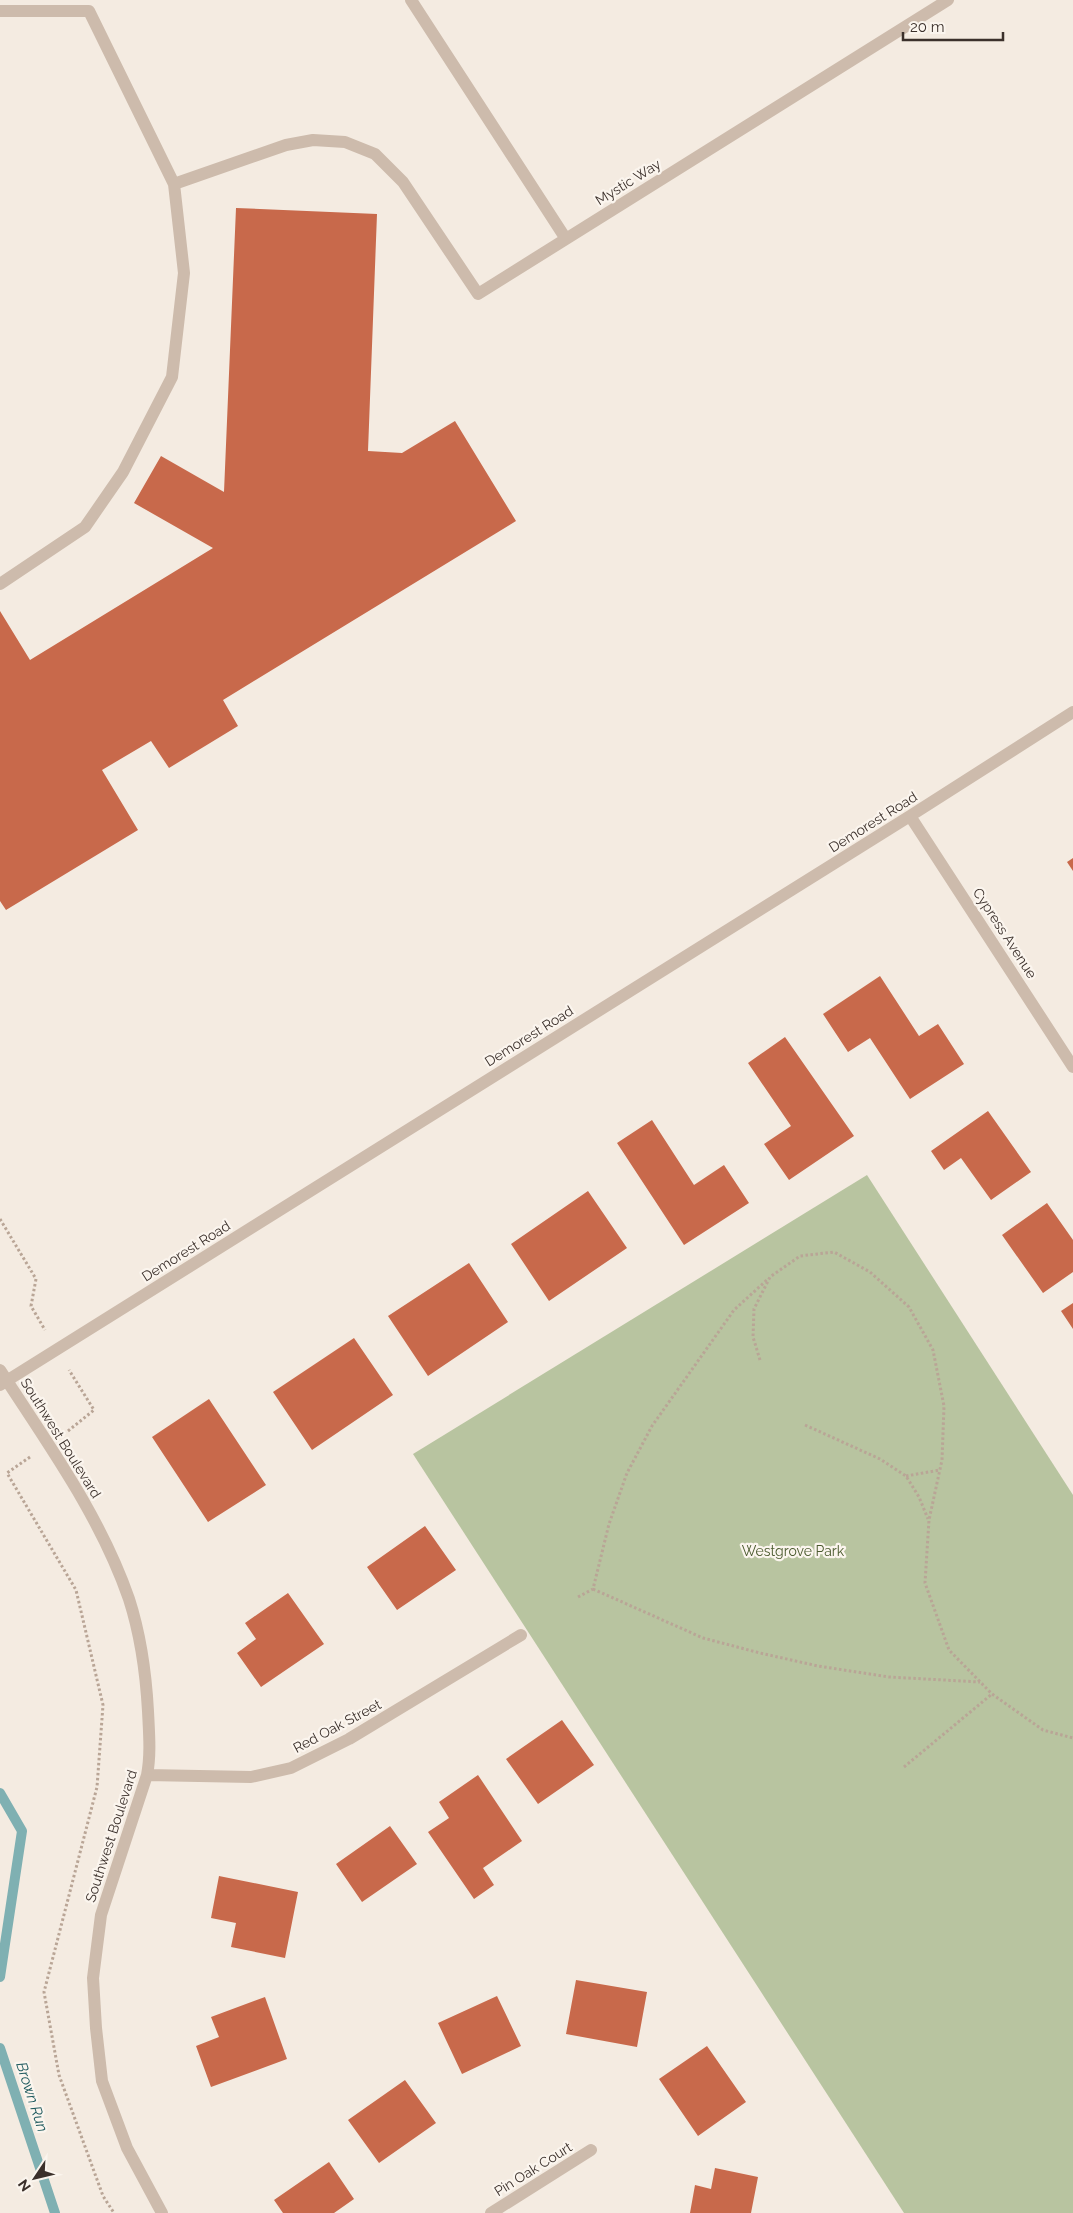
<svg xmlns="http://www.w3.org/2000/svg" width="1073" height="2213" font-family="Raleway,sans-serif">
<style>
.green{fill:#b8c4a0}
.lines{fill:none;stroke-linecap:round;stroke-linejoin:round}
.stream{stroke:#7fb0b2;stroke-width:10}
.building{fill:#c8694b}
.path{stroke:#b9a596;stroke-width:3;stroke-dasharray:2.5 2.5;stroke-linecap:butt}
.minor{stroke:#cdbbac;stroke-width:12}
.labels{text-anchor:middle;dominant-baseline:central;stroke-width:4.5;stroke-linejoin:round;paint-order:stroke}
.street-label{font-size:14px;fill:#3b302b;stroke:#fbf5ee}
.park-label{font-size:14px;fill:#4a5a2e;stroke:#fbf5ee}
.water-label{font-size:15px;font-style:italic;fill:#1f5a5e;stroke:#fbf5ee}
</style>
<rect width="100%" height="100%" fill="#f4ebe1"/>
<!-- green -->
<path class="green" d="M867 1175 1073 1495V2213H904L413 1454Z"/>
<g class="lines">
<!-- stream -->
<path class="stream" d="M0 1793 22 1831 0 1977
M0 2048 55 2213"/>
</g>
<!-- building -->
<path class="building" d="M236 208 377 214 368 451 402 453 455 421 516 521 223 700 238 726 169 768 151 741 102 770 138 830 6 910 0 901V611L30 660 213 548 134 503 161 456 224 492Z
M1073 858V871L1067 862Z
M880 976 919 1036 938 1024 964 1064 910 1099 870 1038 848 1052 823 1014Z
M785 1037 854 1136 789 1180 764 1144 791 1126 748 1063Z
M988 1111 1031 1172 991 1200 961 1158 944 1170 931 1151Z
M652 1120 694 1185 724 1165 749 1203 684 1245 617 1143Z
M588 1191 627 1248 549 1301 511 1244Z
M1047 1203 1073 1240V1272L1043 1293 1002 1235Z
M469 1263 508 1322 428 1376 388 1316Z
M1073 1303V1329L1061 1311Z
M354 1338 393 1395 312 1450 273 1392Z
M209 1399 266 1485 208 1522 152 1437Z
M425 1526 456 1570 397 1610 367 1567Z
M288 1593 324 1644 261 1687 237 1653 256 1639 245 1623Z
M562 1720 594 1765 538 1804 506 1759Z
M478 1775 522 1841 483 1868 494 1885 474 1899 428 1832 449 1818 439 1802Z
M390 1826 417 1864 362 1902 336 1864Z
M219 1876 298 1892 285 1958 231 1947 236 1923 211 1918Z
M576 1980 647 1992 637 2047 566 2034Z
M497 1996 521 2046 462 2074 438 2023Z
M265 1997 287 2059 211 2087 196 2046 219 2037 211 2017Z
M707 2046 746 2102 698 2136 659 2079Z
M405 2080 436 2123 379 2163 348 2120Z
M329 2162 354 2199 334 2213H283L274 2200Z
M715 2168 758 2177 751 2213H690L695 2185 711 2189Z"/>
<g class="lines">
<!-- path -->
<path class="path" d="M0 1219 36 1279 31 1306 45 1330
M760 1360 753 1337 754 1309 770 1277 800 1256 834 1252 870 1272 909 1307 933 1350 944 1406 942 1460 929 1520 925 1583 949 1650 992 1694 1043 1730 1073 1738
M805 1425 880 1459 906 1476 919 1497 928 1519
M68 1431 94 1410 69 1370
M30 1457 7 1473 76 1590 103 1705 97 1787 44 1992 59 2075 103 2196 114 2213
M906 1476 940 1470
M593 1589 703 1638 760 1653 818 1666 889 1677 980 1682
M578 1597 593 1589 609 1524 627 1473 652 1426 734 1310 768 1279
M904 1767 992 1694"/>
<!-- minor -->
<path class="minor" d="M411 0 566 239
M0 11H89
M174 184 286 145 313 140 345 142 375 154 403 182 478 294 948 0
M0 584 85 527 123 472 172 377 184 273 174 184 89 11
M910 816 1073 1067
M0 1370C47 1443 100 1515 129 1599 140 1633 146 1675 148 1711 149 1733 151 1754 147 1775L101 1915 93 1978 96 2028 102 2081 127 2148 162 2213
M0 1385 910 816 1073 712
M147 1775 251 1777 291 1768 349 1739 521 1635
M491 2213 591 2150"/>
</g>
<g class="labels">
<!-- street labels -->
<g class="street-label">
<text transform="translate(628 182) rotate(-32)">Mystic Way</text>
<text transform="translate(873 822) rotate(-32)">Demorest Road</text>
<text transform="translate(1005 933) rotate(57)">Cypress Avenue</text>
<text transform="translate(529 1036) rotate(-32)">Demorest Road</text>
<text transform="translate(186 1251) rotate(-32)">Demorest Road</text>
<text transform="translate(61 1438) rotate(58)">Southwest Boulevard</text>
<text transform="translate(337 1726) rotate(-28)">Red Oak Street</text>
<text transform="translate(111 1836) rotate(-72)">Southwest Boulevard</text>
<text transform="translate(533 2169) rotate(-32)">Pin Oak Court</text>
</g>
<!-- park labels -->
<g class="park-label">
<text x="793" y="1551">Westgrove Park</text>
</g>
<!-- water labels -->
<g class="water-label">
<text transform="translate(32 2097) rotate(72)">Brown Run</text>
</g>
</g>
<!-- north arrow -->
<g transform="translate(35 2178) rotate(235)" stroke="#fbf5ee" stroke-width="4" paint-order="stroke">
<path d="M0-4L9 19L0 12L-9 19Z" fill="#3b302b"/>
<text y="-8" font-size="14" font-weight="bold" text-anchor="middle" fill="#3b302b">N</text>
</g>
<!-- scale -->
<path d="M903 32v8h100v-8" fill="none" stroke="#3b302b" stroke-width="2.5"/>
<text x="910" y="32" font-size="15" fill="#3b302b" stroke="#fbf5ee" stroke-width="4" paint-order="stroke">20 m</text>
</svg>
